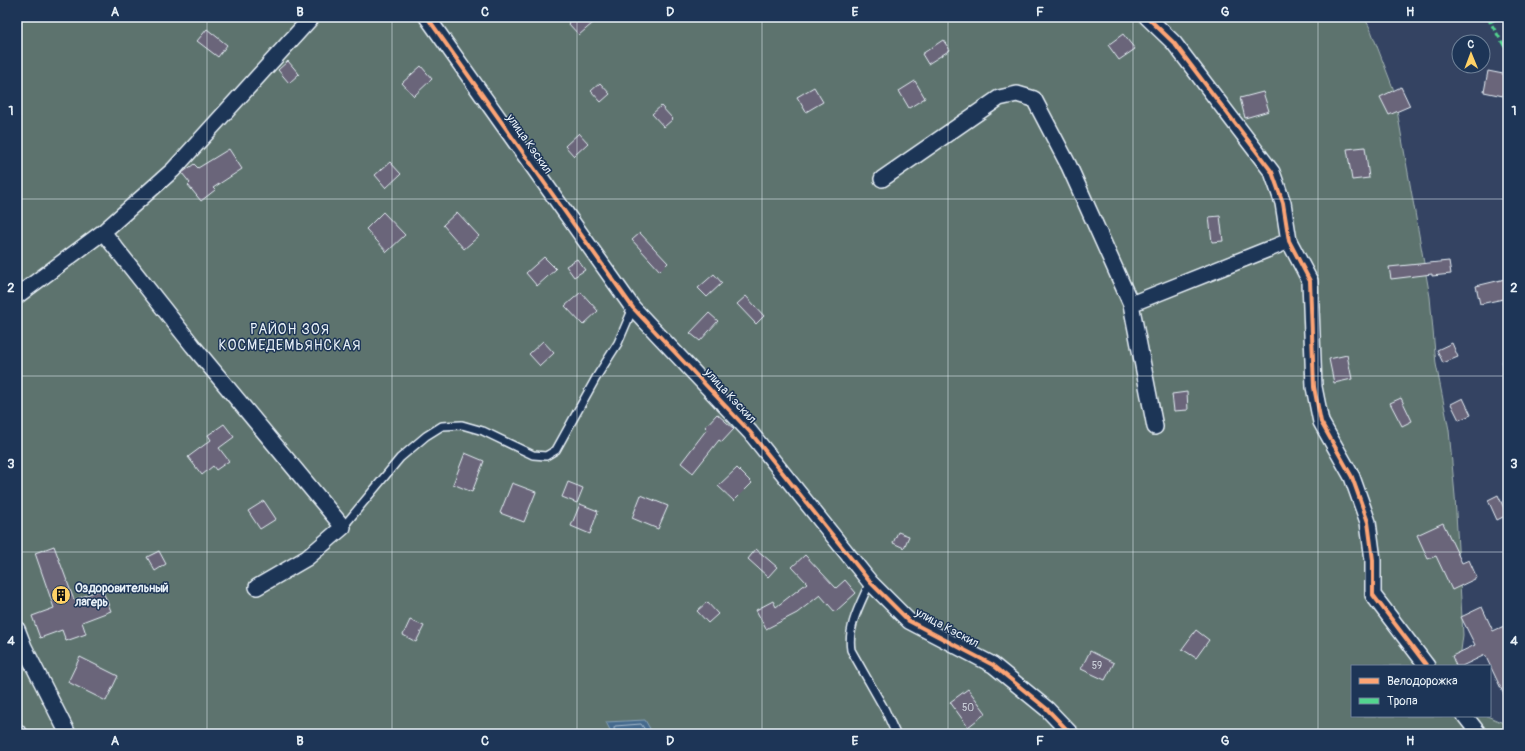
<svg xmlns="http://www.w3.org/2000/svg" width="1525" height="751" font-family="Pangolin,sans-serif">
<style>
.green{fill:#5d736e;stroke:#a2b2b3}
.water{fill:#456b8d;stroke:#86a1b8}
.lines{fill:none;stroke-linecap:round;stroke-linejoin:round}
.shore{stroke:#a7bbcd;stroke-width:1}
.building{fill:#6b657a;stroke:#e8f1f8}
.lane-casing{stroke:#e8f1f8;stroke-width:10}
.street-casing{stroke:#e8f1f8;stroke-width:18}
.lane{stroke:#1d3557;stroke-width:7}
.street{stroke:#1d3557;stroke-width:15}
.quiet{stroke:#53d58f;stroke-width:3;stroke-dasharray:6 3;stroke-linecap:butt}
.cycleway-casing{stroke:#1d3557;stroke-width:6}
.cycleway{stroke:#fda474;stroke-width:4}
.grid{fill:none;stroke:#e8f1f8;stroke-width:1;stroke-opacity:0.55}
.labels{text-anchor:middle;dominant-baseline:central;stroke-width:3;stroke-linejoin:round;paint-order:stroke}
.number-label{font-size:10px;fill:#c9ced8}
.street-label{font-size:12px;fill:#e8f1f8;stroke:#1d3557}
.poi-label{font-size:12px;font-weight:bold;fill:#e8f1f8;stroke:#1d3557;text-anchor:start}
.quarter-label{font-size:14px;letter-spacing:1px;fill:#e8f1f8;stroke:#1d3557}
.neatline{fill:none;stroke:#e8f1f8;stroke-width:1.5}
.grid-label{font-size:13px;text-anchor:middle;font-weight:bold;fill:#e8f1f8}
</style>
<rect width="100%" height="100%" fill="#344362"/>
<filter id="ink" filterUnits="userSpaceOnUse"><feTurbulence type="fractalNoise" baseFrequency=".025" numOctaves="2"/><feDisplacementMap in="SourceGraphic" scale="8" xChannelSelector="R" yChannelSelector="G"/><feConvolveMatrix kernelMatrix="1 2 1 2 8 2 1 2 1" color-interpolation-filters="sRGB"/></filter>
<g filter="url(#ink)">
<!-- green -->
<path class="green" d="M17 17H1364L1370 28 1393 88 1430 297 1436 364 1449 430 1455 496 1463 635 1459 666H1352V716H1487L1508 725V734H17Z"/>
<!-- water -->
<path class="water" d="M1507 348H1508V380L1502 362Z
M645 720 653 734H612L606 722Z"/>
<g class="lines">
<!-- shore -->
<path class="shore" d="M615 734 614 728 615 726 641 724 648 734"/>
</g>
<!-- building -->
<path class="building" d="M574 17H600L579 35 568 23Z
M207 29 227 45 218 57 197 41Z
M1123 34 1135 49 1119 60 1108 45Z
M943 40 950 50 928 64 922 54Z
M288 61 299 74 289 83 278 70Z
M421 66 432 79 414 96 402 83Z
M1488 71 1508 75 1503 96 1484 92Z
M915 81 925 98 909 108 899 91Z
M600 83 610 94 601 102 591 91Z
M814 87 823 102 806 112 797 97Z
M1401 87 1410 106 1389 115 1380 97Z
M1263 92 1269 111 1245 118 1240 98Z
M661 106 673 119 664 127 652 114Z
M579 133 588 143 574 156 565 146Z
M1365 147 1369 178 1352 180 1347 149Z
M229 149 242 169 213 188 215 190 201 201 188 185 190 183 182 173 194 164 198 168Z
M390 162 401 174 386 188 375 175Z
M383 212 405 235 387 252 366 229Z
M457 212 479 236 464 249 443 225Z
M1220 216 1223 241 1212 242 1209 217Z
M640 233 668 263 660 271 632 240Z
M544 257 556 269 537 286 526 273Z
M577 259 585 270 574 277 566 266Z
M1449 261 1451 274 1432 276V274L1391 279 1389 267Z
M714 274 722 283 707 297 698 288Z
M1505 279 1508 298 1480 304 1476 286Z
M581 292 598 311 583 325 565 306Z
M746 296 764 316 756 324 737 304Z
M709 313 718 321 700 341 690 333Z
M543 341 554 353 540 366 529 354Z
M1452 343 1458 357 1443 363 1437 350Z
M1347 355 1352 379 1334 383 1329 359Z
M1187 392 1188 410 1174 411 1172 394Z
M1401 398 1412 421 1402 426 1390 403Z
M1463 398 1471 415 1459 420 1451 404Z
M717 414 734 429 722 442 719 440 693 473 681 463 707 429 705 427Z
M224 424 234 437 219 448 229 461 216 470 213 466 202 475 188 457 211 440 208 435Z
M465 453 484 461 472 492 453 484Z
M737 468 752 483 734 501 718 486Z
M568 482 583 488 577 503 562 497Z
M512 483 536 492 524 522 500 513Z
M641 495 668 506 658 529 632 518Z
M1498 495 1507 515 1497 520 1488 500Z
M264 501 276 519 260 529 248 511Z
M580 504 598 511 590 534 571 526Z
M1443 523 1462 563 1469 560 1477 578 1452 590 1436 556 1428 559 1417 535Z
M898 532 909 536 904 548 893 543Z
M54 546 74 600 102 589 111 611 82 622 86 634 66 641 62 630 40 638 32 616 54 608 35 553Z
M756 549 777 567 768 577 748 559Z
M159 551 166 564 155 571 147 557Z
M805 555 836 588 845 580 856 593 835 612 820 595 797 613 766 629 756 610 773 601 776 607 807 583 792 567Z
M707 602 718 614 708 623 697 611Z
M1482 607 1493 631 1504 626 1508 634V703L1485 655 1462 666H1456L1452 656 1475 645 1461 617Z
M410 620 424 626 416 642 403 635Z
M1196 630 1209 640 1196 658 1182 649Z
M1090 651 1114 663 1105 680 1081 669Z
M80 657 118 676 106 701 68 682Z
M968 689 986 713 968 727 950 702Z"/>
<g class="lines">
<defs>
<path id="lane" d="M343 527 400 458 426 436 442 426 462 425 483 431 533 455 546 456 556 450 597 376 618 343 633 308
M870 582C861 603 847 626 851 650L885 710 896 734"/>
<path id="street" d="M427 17 633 308 750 432 870 582 909 621 993 665 1047 709 1071 734
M1147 17 1174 43 1272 172 1283 203 1289 241 1310 281 1314 387 1321 422 1352 477 1368 522 1373 560V595L1427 666
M882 179 999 98 1017 94 1034 99 1069 166 1131 304 1289 241
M103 232 193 346 343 527 307 558 257 587
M17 296 103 232 173 170 312 17
M1131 304 1155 427
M17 629 24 647 68 734
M1465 716 1479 734
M17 733 20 734"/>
</defs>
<!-- lane casing -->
<use href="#lane" class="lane-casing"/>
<!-- street casing -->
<use href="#street" class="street-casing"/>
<!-- lane -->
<use href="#lane" class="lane"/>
<!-- street -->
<use href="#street" class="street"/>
<!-- quiet -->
<path class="quiet" d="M1489 17 1490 22 1508 52
M1490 22 1499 17
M1508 110 1505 124 1508 141"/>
<defs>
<path id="cycleway" d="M427 17 633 308 750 432 870 582 909 621 993 665 1047 709 1071 734
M1147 17 1174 43 1272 172 1283 203 1289 241 1310 281 1314 387 1321 422 1352 477 1368 522 1373 560V595L1427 666"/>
</defs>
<!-- cycleway casing -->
<use href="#cycleway" class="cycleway-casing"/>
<!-- cycleway -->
<use href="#cycleway" class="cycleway"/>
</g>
</g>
<!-- grid -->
<path class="grid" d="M207 17V734M392 17V734M577 17V734M762 17V734M948 17V734M1133 17V734M1318 17V734M17 199H1508M17 376H1508M17 552H1508"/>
<!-- icons -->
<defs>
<symbol id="building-disc" viewBox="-11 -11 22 22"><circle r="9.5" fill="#ffd166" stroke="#1d3557"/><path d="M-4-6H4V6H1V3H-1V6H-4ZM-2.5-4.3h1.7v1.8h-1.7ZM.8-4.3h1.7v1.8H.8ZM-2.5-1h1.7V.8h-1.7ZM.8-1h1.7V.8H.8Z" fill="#111"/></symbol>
</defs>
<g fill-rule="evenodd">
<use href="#building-disc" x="50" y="584" width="22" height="22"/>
</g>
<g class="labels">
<!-- number labels -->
<g class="number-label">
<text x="1097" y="666">59</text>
<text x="968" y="708">50</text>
</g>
<!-- street labels -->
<g class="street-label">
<text transform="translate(529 144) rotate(55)">улица Кэскил</text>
<text transform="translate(730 396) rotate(47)">улица Кэскил</text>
<text transform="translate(947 628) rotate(28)">улица Кэскил</text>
</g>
<!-- poi labels -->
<g class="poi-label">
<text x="75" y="588">Оздоровительный<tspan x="75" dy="14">лагерь</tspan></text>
</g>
<!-- quarter labels -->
<g class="quarter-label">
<text x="290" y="329">РАЙОН ЗОЯ<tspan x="290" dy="16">КОСМЕДЕМЬЯНСКАЯ</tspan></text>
</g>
</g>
<!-- margin -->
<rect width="1525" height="751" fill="none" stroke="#1d3557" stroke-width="44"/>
<!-- legend -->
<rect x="1351" y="665" width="140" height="52" fill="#1d3557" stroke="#6e8097"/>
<rect x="1359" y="678" width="20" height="6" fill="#fda474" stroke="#6e8097"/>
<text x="1387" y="685" font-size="12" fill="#e8f1f8">Велодорожка</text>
<rect x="1359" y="698" width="20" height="6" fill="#53d58f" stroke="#6e8097"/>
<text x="1387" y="705" font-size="12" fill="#e8f1f8">Тропа</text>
<!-- north arrow -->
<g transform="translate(1471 54) rotate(359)"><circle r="19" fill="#1d3557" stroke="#6e8097"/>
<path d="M0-3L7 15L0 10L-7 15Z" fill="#ffd166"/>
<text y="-6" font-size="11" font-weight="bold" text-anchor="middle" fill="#e8f1f8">С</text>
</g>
<rect x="22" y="22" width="1481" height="707" class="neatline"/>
<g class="grid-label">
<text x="115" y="16">A</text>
<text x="300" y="16">B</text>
<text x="485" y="16">C</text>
<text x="670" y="16">D</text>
<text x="855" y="16">E</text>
<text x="1040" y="16">F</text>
<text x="1225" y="16">G</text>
<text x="1410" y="16">H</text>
<text x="11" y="115">1</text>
<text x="1514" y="115">1</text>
<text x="11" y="292">2</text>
<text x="1514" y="292">2</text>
<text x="11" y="468">3</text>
<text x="1514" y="468">3</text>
<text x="11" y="645">4</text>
<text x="1514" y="645">4</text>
<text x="115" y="745">A</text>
<text x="300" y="745">B</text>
<text x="485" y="745">C</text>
<text x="670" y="745">D</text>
<text x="855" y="745">E</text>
<text x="1040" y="745">F</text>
<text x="1225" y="745">G</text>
<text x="1410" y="745">H</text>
</g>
</svg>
